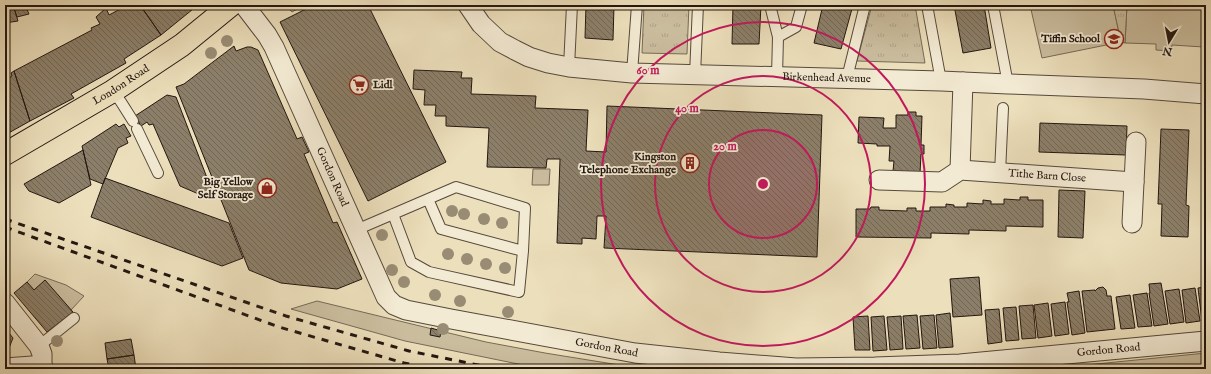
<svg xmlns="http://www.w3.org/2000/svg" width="1211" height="374" font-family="'IM FELL English',serif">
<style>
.green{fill:#cabd9e;stroke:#766a58}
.park{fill:url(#park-tufts);stroke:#766a58}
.building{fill:url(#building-back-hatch);stroke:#231711}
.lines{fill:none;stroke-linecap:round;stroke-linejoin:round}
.service-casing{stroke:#55493c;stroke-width:12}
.minor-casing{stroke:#55493c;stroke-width:21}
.primary-casing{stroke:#231711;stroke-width:24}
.service{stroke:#f3ead3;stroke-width:10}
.minor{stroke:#f3ead3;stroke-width:19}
.primary{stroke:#ecdfbb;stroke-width:22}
.rail{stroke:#231711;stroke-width:3;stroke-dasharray:7 7;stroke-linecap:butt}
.tree{fill:#998c75}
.ring{fill:none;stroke:#c2185b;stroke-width:2}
.labels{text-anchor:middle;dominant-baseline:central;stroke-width:3.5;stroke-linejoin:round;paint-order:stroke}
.poi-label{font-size:11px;font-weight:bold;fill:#231711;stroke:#f3ead3;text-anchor:end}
.street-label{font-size:11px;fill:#231711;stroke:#f3ead3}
.centre{fill:#c2185b;stroke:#f3ead3;stroke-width:2}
.ring-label{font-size:12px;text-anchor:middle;font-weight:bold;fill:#c2185b;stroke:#f3ead3;stroke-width:3.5;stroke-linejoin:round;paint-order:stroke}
</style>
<defs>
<pattern id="park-tufts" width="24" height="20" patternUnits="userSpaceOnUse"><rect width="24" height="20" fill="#cabd9e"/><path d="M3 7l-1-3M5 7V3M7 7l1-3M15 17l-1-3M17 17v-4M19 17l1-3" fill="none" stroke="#ada287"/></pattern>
<pattern id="building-back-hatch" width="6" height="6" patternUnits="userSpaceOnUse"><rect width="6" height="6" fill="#8c7f69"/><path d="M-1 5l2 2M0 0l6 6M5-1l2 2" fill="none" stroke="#726755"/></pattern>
</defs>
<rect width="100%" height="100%" fill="#ecdfbb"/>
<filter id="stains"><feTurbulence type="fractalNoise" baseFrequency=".005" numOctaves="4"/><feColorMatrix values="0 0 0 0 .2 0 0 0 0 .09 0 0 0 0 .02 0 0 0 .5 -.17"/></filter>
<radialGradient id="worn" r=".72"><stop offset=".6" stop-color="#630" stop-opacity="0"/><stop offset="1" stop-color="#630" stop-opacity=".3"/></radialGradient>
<!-- green -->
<path class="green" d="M285 5H304L292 12Z
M1030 5H1113L1121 42 1042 58Z
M1127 5H1206L1204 47 1172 45 1171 51 1156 50V44L1125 43Z
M533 169H550L549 185H532Z
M35 274 66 285 84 296 71 310 45 281 34 290 27 282Z
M317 301 486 342 545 353 644 369H551L523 365 405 341 291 309Z
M1206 353V366L1178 369H1046Z"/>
<!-- park -->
<path class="park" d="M644 5H689L687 54 642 53Z
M872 5H915L925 63 857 61Z
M1113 5H1127L1125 43 1121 42Z"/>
<!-- building -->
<path class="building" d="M5 5H13L18 21 5 23Z
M13 5H25L29 14 17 17Z
M128 5H140L161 35 124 59 126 63 71 94 74 98 30 121 14 71 92 30 91 28 100 24 96 17 106 8 109 15Z
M140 5H198L161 35Z
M314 5H368L446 162 368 201 280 22Z
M586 5H614L613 40 585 38Z
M733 5H761L759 44H732Z
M823 5H853L841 49 814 43Z
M954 5H984L991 48 963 53Z
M234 46 236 51 247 47H251L258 50 297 139 302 137 309 152 304 154 333 223 337 222 362 279 337 289 281 283 249 270 176 87 184 84Z
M414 70 462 72 461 78H472L471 94 536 96 535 108 588 110 586 151 606 152 607 106 822 115 817 257 604 248 606 216H597L596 239 582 238V244L557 243 560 159H547L546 168 487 167 489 128 446 126V116H435L436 105H424L425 90 413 89Z
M14 71 30 121 5 135V80L12 76 11 73Z
M167 95 176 97 214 196 208 198 180 186 153 124 149 125 147 122 141 126 135 116Z
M908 112H916V116H922L921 145H924V154H921L920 173 893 171 894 161H889L890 146H877V144L858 143 859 117 884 118 883 128H896V115H908Z
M1040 123 1127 126 1126 155 1039 152Z
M116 124 119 127 124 124 131 136 126 138 128 143 118 148 103 184 90 179 82 146Z
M1161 129 1189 130 1186 205 1189 206 1188 237 1161 236 1162 204H1158Z
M83 150 91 185 59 203 29 191 24 184Z
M105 178 229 223 243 258 222 266 91 217Z
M1059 190 1085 191 1083 238 1058 237Z
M1020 197H1028V200H1043V227L1006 226V231L969 230V234L931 233V238L856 237V209H870L871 207H879V210L907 211V208H916V211H930V207H946V204L954 205V207H967V203L983 204V200L991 201V204H1004V199L1020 200Z
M979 277 982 315 953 317 950 279Z
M45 280 73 312 47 332 14 293 27 282 34 290Z
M1161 283 1168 324 1154 326 1149 293H1150L1149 284Z
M1103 287 1106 290 1107 296H1111L1115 329 1087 332 1082 291 1095 290V291L1098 288Z
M1206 287V321H1202L1198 288Z
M1195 288 1200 321 1186 323 1182 290Z
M1179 289 1184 322 1170 324 1165 291Z
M1079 291 1085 333 1072 335 1067 302H1069L1067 293Z
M1147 293 1152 326 1138 327 1133 295Z
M1130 295 1135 328 1121 329 1116 297Z
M1065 302 1069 334 1055 336 1051 304Z
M1048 303 1052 336 1038 338 1034 305Z
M1033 305 1036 338 1022 339 1019 306Z
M1016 307 1019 340 1006 341 1003 308Z
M999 309 1002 342 988 344 985 310Z
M950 313 953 347 939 348 936 315Z
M917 315 920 348 906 349 903 316Z
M934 315 937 348 923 349 920 316Z
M868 316 870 350H855L853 317Z
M884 316 887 350 873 351 871 317Z
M901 316 903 349 890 350 887 317Z
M5 328 13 338 9 348H5Z
M431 328 441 331 440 337 430 335Z
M131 339 134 355 107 359 105 343Z
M134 355 136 369H109L107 359Z"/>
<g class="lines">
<defs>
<path id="service" d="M770 5 778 37 777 76
M927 5 941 81
M993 5 1008 84
M778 37 796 27 802 5
M569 67 572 5
M632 73 637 5
M695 75 698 5
M847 78 865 5
M113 91 121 102 133 121
M137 129 158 173
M1000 173 1003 108
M428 199 441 229 523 251
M356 230 456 187 525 208 523 251 519 292 429 272 411 262 393 214
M39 346 74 318"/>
<g id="minor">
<path id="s1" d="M244 5 267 35 274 47 386 297 394 305 406 310 451 319 635 353 719 362 796 368 875 367 960 364 1206 341"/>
<path id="s2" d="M468 5 481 24 500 42 515 50 529 57 548 63 569 67 632 73 941 81 1008 84 1144 89 1206 94"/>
<path d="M960 170 963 82"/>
<path id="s3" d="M879 180 942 182 960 170 1134 182"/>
<path d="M1132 223 1136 142"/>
<path d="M5 303 39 346 42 354V368"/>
<path d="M5 368 32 366 44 369"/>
</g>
<g id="primary">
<path id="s4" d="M5 154 113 91 182 45 231 5"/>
</g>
</defs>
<!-- service casing -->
<use href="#service" class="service-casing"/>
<!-- minor casing -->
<use href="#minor" class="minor-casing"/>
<!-- primary casing -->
<use href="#primary" class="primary-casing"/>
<!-- service -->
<use href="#service" class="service"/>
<!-- minor -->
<use href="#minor" class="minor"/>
<!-- primary -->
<use href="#primary" class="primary"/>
<!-- rail -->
<path class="rail" d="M5 219 286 316 409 351 498 369
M5 227 279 327 404 363 433 369"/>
</g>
<!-- trees -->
<g class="tree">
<circle cx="227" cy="41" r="6"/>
<circle cx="211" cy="53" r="6"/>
<circle cx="452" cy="211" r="6"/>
<circle cx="464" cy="214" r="6"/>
<circle cx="484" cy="219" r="6"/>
<circle cx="502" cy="223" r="6"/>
<circle cx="382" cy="235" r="6"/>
<circle cx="448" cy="254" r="6"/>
<circle cx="467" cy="259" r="6"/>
<circle cx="486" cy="264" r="6"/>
<circle cx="505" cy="268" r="6"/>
<circle cx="392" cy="270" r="6"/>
<circle cx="404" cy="282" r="6"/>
<circle cx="435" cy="295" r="6"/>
<circle cx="460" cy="301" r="6"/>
<circle cx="508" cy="312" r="6"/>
<circle cx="443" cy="329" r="6"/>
<circle cx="57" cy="341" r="6"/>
</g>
<!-- distance rings -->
<circle cx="763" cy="184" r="54" fill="#c2185b" fill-opacity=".12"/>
<g class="ring">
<circle cx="763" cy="184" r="54"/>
<circle cx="763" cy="184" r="108"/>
<circle cx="763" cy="184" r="162"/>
</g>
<!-- icons -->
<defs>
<symbol id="school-ring" viewBox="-11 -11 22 22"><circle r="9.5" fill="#f3ead3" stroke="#8f2418" stroke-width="1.5"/><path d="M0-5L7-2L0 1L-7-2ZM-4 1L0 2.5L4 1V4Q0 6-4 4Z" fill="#8f2418"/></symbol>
<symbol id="supermarket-ring" viewBox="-11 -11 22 22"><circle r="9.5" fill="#f3ead3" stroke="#8f2418" stroke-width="1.5"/><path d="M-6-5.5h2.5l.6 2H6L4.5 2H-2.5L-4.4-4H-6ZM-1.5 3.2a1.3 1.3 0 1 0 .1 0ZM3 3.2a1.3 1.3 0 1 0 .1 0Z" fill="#8f2418"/></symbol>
<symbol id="building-ring" viewBox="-11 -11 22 22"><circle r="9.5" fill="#f3ead3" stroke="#8f2418" stroke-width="1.5"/><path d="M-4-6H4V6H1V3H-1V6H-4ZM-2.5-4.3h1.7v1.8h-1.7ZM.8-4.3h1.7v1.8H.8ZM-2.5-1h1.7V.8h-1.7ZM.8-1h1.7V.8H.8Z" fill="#8f2418"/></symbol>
<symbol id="shop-ring" viewBox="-11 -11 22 22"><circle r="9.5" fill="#f3ead3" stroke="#8f2418" stroke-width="1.5"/><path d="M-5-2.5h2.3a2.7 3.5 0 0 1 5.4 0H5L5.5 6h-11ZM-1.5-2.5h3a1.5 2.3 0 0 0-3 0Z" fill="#8f2418"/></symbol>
</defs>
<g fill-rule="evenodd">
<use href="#school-ring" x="1103" y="28" width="22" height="22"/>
<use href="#supermarket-ring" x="348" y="74" width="22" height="22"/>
<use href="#building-ring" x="679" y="152" width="22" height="22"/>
<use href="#shop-ring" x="256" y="177" width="22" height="22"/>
</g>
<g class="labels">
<!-- poi labels -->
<g class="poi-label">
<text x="1100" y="39">Tiffin School</text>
<text x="373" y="85" text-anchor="start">Lidl</text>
<text x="676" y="157">Kingston<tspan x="676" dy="13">Telephone Exchange</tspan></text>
<text x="253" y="182">Big Yellow<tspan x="253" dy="13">Self Storage</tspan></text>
</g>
<!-- street labels -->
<g class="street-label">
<text stroke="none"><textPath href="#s2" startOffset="381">Birkenhead Avenue</textPath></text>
<text stroke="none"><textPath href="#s4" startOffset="135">London Road</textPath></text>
<text stroke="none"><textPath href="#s3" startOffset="172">Tithe Barn Close</textPath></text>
<text stroke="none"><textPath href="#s1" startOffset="194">Gordon Road</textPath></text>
<text stroke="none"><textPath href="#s1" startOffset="554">Gordon Road</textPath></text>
<text stroke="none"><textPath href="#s1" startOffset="1058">Gordon Road</textPath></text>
</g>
</g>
<circle cx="763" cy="184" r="6" class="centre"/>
<g class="ring-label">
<text x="648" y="74">60 m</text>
<text x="687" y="112">40 m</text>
<text x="725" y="150">20 m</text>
</g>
<!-- margin -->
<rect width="1211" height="374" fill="none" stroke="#ecdfbb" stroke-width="20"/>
<rect x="6" y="6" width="1199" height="362" fill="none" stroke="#231711" stroke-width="2"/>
<rect x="10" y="10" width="1191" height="354" fill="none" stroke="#231711"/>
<!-- north arrow -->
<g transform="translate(1169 42) rotate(190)" stroke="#f3ead3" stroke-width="3" paint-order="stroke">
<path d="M0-3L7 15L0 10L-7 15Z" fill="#231711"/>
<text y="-6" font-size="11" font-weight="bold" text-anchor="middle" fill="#231711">N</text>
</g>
<rect width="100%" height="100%" filter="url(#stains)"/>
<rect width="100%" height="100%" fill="url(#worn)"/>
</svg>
